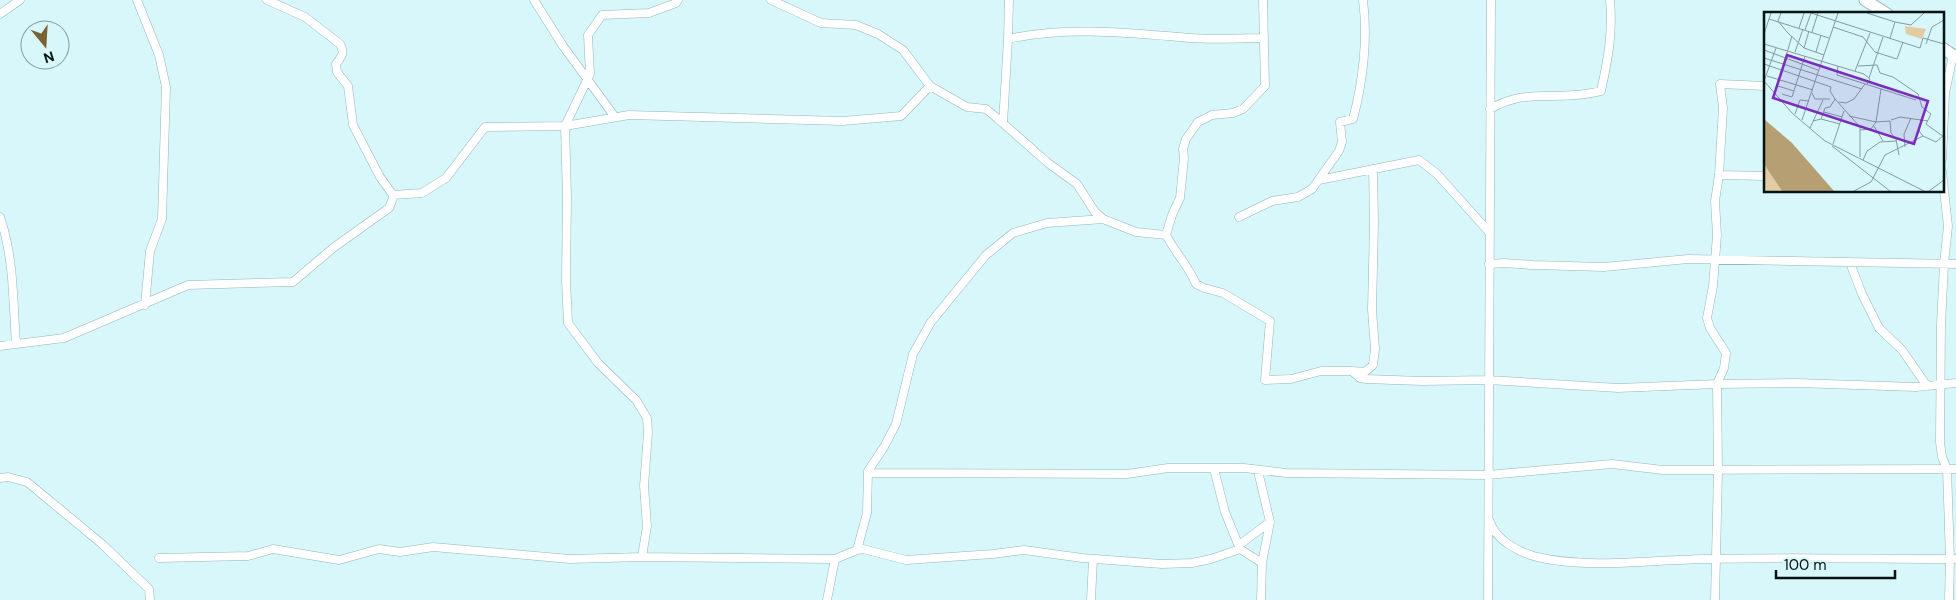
<svg xmlns="http://www.w3.org/2000/svg" width="1956" height="600" font-family="'DM Sans',sans-serif">
<style>
.lines{fill:none;stroke-linecap:round;stroke-linejoin:round}
.minor-casing{stroke:#97b5b7;stroke-width:9}
.highway-casing{stroke:#97b5b7;stroke-width:13}
.minor{stroke:#fff;stroke-width:8}
.highway{stroke:#fff;stroke-width:11}
.inset-road{fill:none;stroke:#849b9e;stroke-width:1}
.view{fill:#7b2cbf;fill-opacity:0.15;stroke:#7b2cbf;stroke-width:2.5}
.inset-edge{fill:none;stroke:#071213;stroke-width:2.5}
</style>
<rect width="100%" height="100%" fill="#d7f7fa"/>
<g class="lines">
<defs>
<path id="minor" d="M137 0 159 55 166 87 162 219 150 251 145 305
M267 0 305 17 340 44C345 53 342 56 336 64L337 72 348 86 353 125 380 177 393 195 422 193 446 178 485 127 565 126 567 197 566 280 568 323 598 363 636 400 647 418 648 433 644 486 647 526 642 557
M534 0 563 46 615 117
M771 0 821 23 856 25 878 34 903 50 930 86 967 107 986 109 997 118 1048 163 1077 184 1095 212 1103 219 1136 232 1166 235C1175 252 1189 267 1196 284L1204 288 1223 293 1270 321 1265 380 1291 379 1321 371H1352L1360 378 1366 379 1422 381 1488 380 1618 388 1717 384 1797 383 1916 387 1956 383
M0 14 20 0
M1008 39 1009 0
M1490 109C1522 91 1541 98 1574 95 1583 95 1592 93 1601 91 1608 59 1613 33 1610 0
M1003 123 1008 39C1068 26 1129 33 1190 38 1214 40 1239 38 1263 38
M565 126 629 115 843 121 901 116 930 86
M565 126 590 74 588 35 602 15 649 13 676 3 678 0
M1942 159 1945 93 1953 55
M1942 172 1948 226 1944 264 1941 325 1940 442 1942 457 1947 469 1950 559 1949 600
M1719 175 1765 176
M1319 180 1419 160 1437 174 1489 232
M0 217C14 257 13 302 16 344
M1239 217 1272 201 1298 197 1312 189 1339 151 1342 142 1340 122 1353 119C1363 82 1368 38 1363 0
M1166 235 1172 215 1180 198 1184 158 1183 149 1186 139 1198 122 1212 115 1233 113 1243 109 1265 86 1263 0
M1850 263 1862 294 1879 328 1902 350 1927 386
M1489 264 1504 263 1533 265 1604 267 1688 259 1956 264
M0 346 64 338 188 285 293 282 333 248 389 208 393 198
M1352 371 1365 372 1373 365 1375 349 1372 310 1374 223 1373 169
M1214 469 1225 512 1240 549
M1258 471 1270 522 1262 563
M868 473 1127 474 1168 468H1244L1286 473 1488 475 1612 464 1663 470 1956 469
M0 478 8 477 27 482 32 486 102 544 149 589 150 600
M1490 522C1496 540 1518 552 1537 557 1588 569 1650 560 1703 559 1787 557 1872 559 1956 559
M1239 545 1270 522
M857 550 867 513 868 471 884 447 896 424 913 354 931 322 986 255 1013 233 1047 223 1103 219
M159 558 248 556 273 549 339 560 379 549 400 552 433 547 570 559 642 557 835 559 857 550 863 549 906 560 993 554 1024 550 1082 558 1162 564 1192 563 1211 559 1240 549 1262 563 1261 600
M827 600 835 559
M1091 600 1093 559
M1488 600 1491 0
M1715 600 1718 471 1717 384 1724 368 1726 353 1710 328 1707 318 1713 286 1717 235 1715 201 1719 175 1723 108 1720 84 1765 86"/>
<path id="highway" d="M1865 0 1887 14
M1942 48 1956 57"/>
</defs>
<!-- minor casing -->
<use href="#minor" class="minor-casing"/>
<!-- highway casing -->
<use href="#highway" class="highway-casing"/>
<!-- minor -->
<use href="#minor" class="minor"/>
<!-- highway -->
<use href="#highway" class="highway"/>
</g>
<!-- overview -->
<g transform="translate(1764 12)">
<rect width="180" height="180" fill="#d7f7fa"/>
<path d="M0 152 9 164 18 179H0Z" fill="#e2cca4"/>
<path d="M141 14 162 17 158 27 142 22Z" fill="#e2cca4"/>
<path d="M0 107 28 131 70 179H18L0 152Z" fill="#b79f74"/>
<path class="inset-road" d="M17 1 14 9 23 20 40 36 60 43M103 1 131 10 126 26M5 7 65 26M131 10 147 13 160 1M69 15 99 25M35 16 40 1M41 18 47 1 156 36 159 26 180 32M48 20 54 1M0 22 7 1M99 25 111 40 133 47 139 30M0 32 100 62 106 67 103 72M162 32 168 15 180 8M40 36 45 19M0 38 54 58M31 40 39 17M52 40 57 23M0 46 98 77M0 52 67 75 66 79 71 87 96 115V145M74 54 73 63 152 88M94 54 113 53 116 61 129 65 154 82 158 95 167 102 162 112 180 125M91 59 106 21M3 64 49 78M105 66 119 25M0 69 12 36M0 69 28 101 61 129 160 179M14 74 30 79M117 77 112 110 126 109 127 121 132 127 135 143M11 81 28 24M48 81 51 87H66M18 82 28 85 41 44M75 90 82 91 90 87 101 72M60 100 78 105 80 99M31 102 36 88 45 89M85 104 112 110 107 117 96 118M57 107 76 112M157 107 155 119 159 124 172 130 179 124M38 108 74 1M127 108 136 105 164 109M49 109 57 107 61 96 66 95 71 87M110 114 119 129M46 116 59 88M69 132 78 105M68 134 126 179M141 135 140 122 147 106M99 148 103 139 116 130 132 129M90 179 107 170 121 143 159 124M165 179 180 168"/>
<path class="view" d="M23 43 164 89 150 132 9 86Z"/>
<rect width="180" height="180" class="inset-edge"/>
</g>
<!-- north arrow -->
<g transform="translate(45 45) rotate(162)"><circle r="24" fill="#d7f7fa" stroke="#849b9e"/>
<path d="M0-4L9 19L0 12L-9 19Z" fill="#7b6233"/>
<text y="-8" font-size="14" font-weight="bold" text-anchor="middle" fill="#071213">N</text>
</g>
<!-- scale -->
<path d="M1776 570v8h119v-8" fill="none" stroke="#071213" stroke-width="2.5"/>
<text x="1784" y="570" font-size="15" fill="#071213" stroke="#d7f7fa" stroke-width="4" paint-order="stroke">100 m</text>
</svg>
